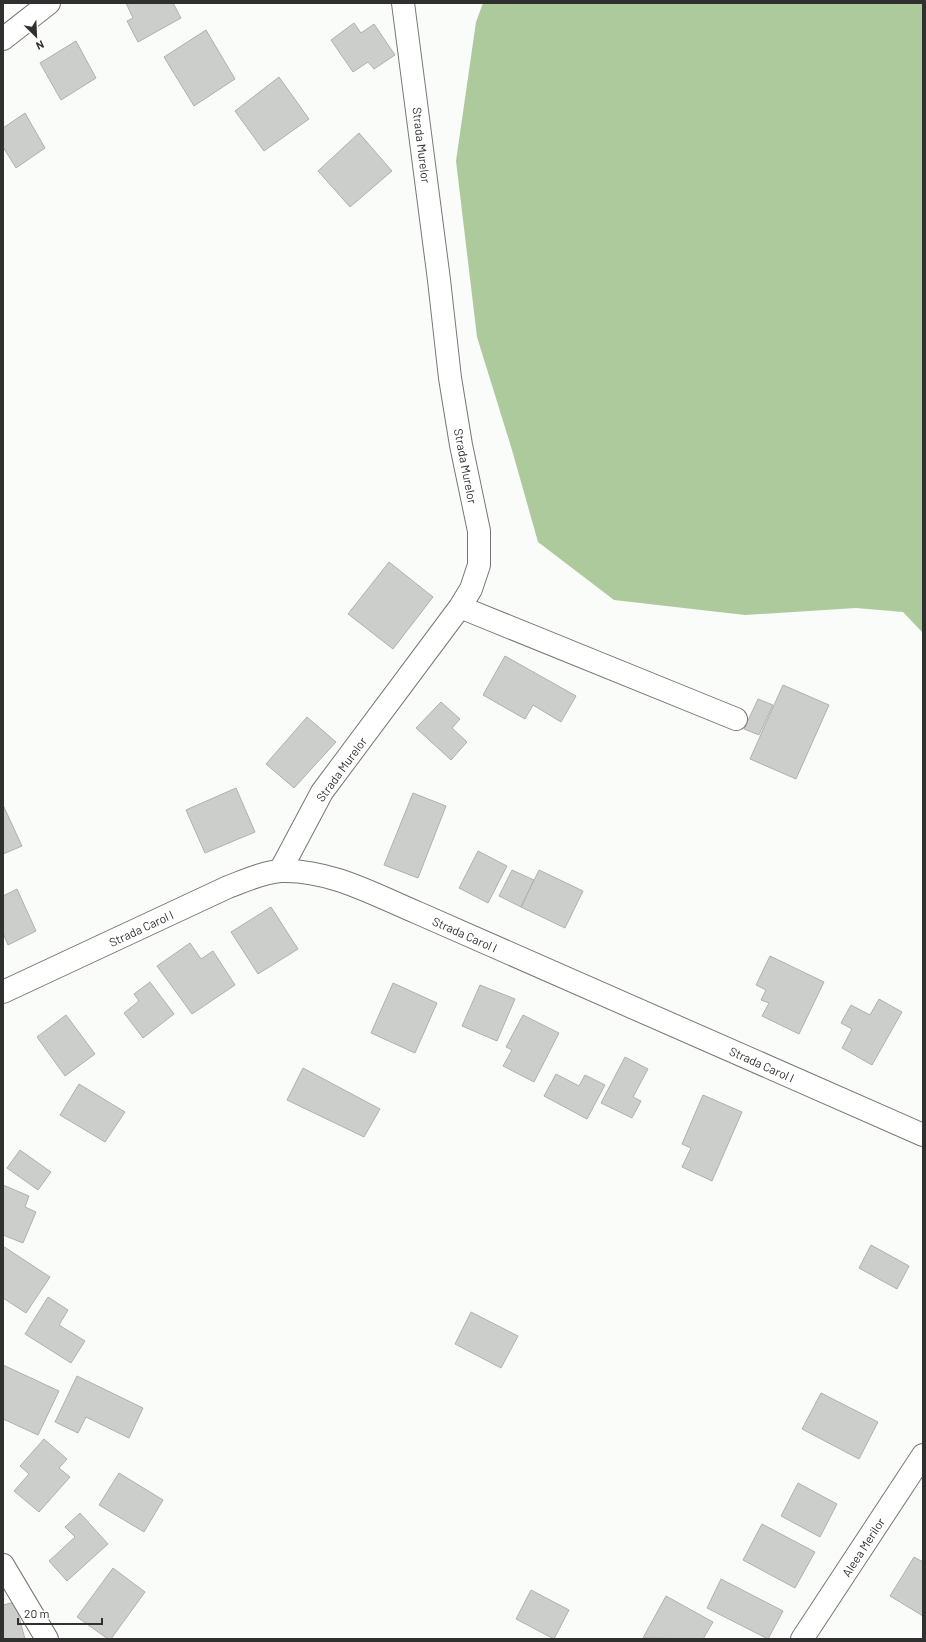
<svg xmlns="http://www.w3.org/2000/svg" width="926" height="1642" font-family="Barlow,sans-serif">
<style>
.forest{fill:#adca9c}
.building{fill:#cbceca;stroke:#afb1ae}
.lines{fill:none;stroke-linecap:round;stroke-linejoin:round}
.minor-casing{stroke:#767875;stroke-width:24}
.major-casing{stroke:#767875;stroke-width:24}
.minor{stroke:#fff;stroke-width:22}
.major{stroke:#fff;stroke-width:22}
.labels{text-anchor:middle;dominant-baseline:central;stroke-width:3;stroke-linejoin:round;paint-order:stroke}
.street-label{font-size:12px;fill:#2f302f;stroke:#fff}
</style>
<rect width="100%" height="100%" fill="#f9fcf8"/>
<!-- forest -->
<path class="forest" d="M483 3H923V633L903 612 856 608 745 615 614 600 538 542 512 450 477 337 456 161 476 22Z"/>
<!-- building -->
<path class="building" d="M126 3H173L181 18 138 42 127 21 133 18Z
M354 23 361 33 374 24 395 55 374 69 368 62 353 72 331 40Z
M206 30 235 79 194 106 164 57Z
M76 41 96 78 61 100 40 63Z
M279 77 309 119 264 151 235 111Z
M25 113 45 148 16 168 3 147V128Z
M359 133 392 171 350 207 318 171Z
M389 562 433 597 393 649 348 614Z
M505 656 576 696 561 722 533 705 525 719 483 695Z
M783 685 829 705 796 779 750 759Z
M758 699 773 705 759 735 744 729Z
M441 702 460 719 452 728 467 742 451 760 416 728Z
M307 717 336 742 294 788 266 764Z
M236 788 255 832 205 853 186 810Z
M413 793 446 806 418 878 384 865Z
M3 805 22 846 3 854Z
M478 851 507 866 488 903 459 888Z
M512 870 534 880 521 907 499 896Z
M539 870 583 891 565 928 521 907Z
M17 889 36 931 8 945 3 933V896Z
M271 907 298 949 258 974 231 932Z
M190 943 201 959 213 951 235 985 192 1014 157 966Z
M770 956 824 982 799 1034 762 1016 769 1003 761 1000 766 990 756 985Z
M150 982 174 1014 143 1038 124 1013 139 1001 134 994Z
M393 983 437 1003 415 1053 371 1033Z
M480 985 515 999 497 1041 462 1026Z
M879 999 902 1012 872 1065 842 1048 852 1029 841 1023 851 1005 870 1015Z
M66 1015 95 1054 65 1076 37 1037Z
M523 1015 559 1033 534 1082 503 1066 512 1050 506 1047Z
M625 1057 648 1069 633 1097 641 1101 632 1118 601 1103Z
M303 1068 380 1109 364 1137 287 1100Z
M556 1074 579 1086 585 1075 605 1085 587 1119 544 1096Z
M79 1084 125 1112 105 1142 60 1115Z
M703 1095 742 1112 712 1181 682 1167 691 1148 682 1144Z
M20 1150 51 1172 38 1190 7 1168Z
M3 1185 29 1196 25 1207 36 1212 23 1243 3 1235Z
M871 1245 909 1266 897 1289 859 1268Z
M3 1246 50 1277 26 1313 3 1298Z
M48 1297 68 1310 59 1325 85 1341 71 1363 25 1334Z
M471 1312 518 1336 501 1368 455 1344Z
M3 1365 59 1391 38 1435 3 1419Z
M77 1376 143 1408 129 1438 86 1417 78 1433 55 1422Z
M821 1393 878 1422 859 1459 802 1429Z
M44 1439 67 1459 59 1468 70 1477 39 1512 14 1491 29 1474 20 1466Z
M119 1473 163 1500 144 1532 99 1505Z
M798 1483 837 1504 820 1537 781 1516Z
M80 1513 108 1544 67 1581 49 1561 75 1537 65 1527Z
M762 1524 815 1552 795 1588 743 1560Z
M914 1557 923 1562V1616L890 1596Z
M113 1568 145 1592 111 1639H108L77 1617Z
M721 1579 783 1611 768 1639 707 1608Z
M531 1590 569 1610 554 1639 516 1619Z
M666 1596 713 1622 703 1639 643 1638Z
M15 1602 25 1639H3V1605Z"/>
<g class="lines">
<defs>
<path id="minor" d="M3 39 49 3
M460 607 736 719
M280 871 322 792 460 607 471 589 479 565V531L461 445 450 378 439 280 403 3
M3 1565 47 1639
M802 1639 923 1455"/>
<path id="major" d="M3 992 228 887C244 881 263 872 281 871 329 869 375 895 418 913L923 1135"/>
</defs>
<!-- minor casing -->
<use href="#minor" class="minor-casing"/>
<!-- major casing -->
<use href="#major" class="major-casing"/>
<!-- minor -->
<use href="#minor" class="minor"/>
<!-- major -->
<use href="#major" class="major"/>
</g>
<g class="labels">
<!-- street labels -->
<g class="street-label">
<text transform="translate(422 145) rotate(83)">Strada Murelor</text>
<text transform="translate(466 466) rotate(79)">Strada Murelor</text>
<text transform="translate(341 769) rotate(-54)">Strada Murelor</text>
<text transform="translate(141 928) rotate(-25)">Strada Carol I</text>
<text transform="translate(465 934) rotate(24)">Strada Carol I</text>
<text transform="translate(762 1064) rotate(24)">Strada Carol I</text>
<text transform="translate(863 1547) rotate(-57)">Aleea Merilor</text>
</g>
</g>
<!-- border -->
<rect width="926" height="1642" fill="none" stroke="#2f302f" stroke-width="8"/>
<!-- north arrow -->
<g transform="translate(36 36) rotate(156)" stroke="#ffffff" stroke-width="3" paint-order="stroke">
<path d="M0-3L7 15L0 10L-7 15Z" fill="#2f302f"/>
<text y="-6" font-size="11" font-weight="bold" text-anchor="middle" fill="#2f302f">N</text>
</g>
<!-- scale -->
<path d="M18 1618v6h84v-6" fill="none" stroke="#2f302f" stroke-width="2"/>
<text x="24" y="1618" font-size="12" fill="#2f302f" stroke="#ffffff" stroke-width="3" paint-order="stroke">20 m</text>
</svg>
